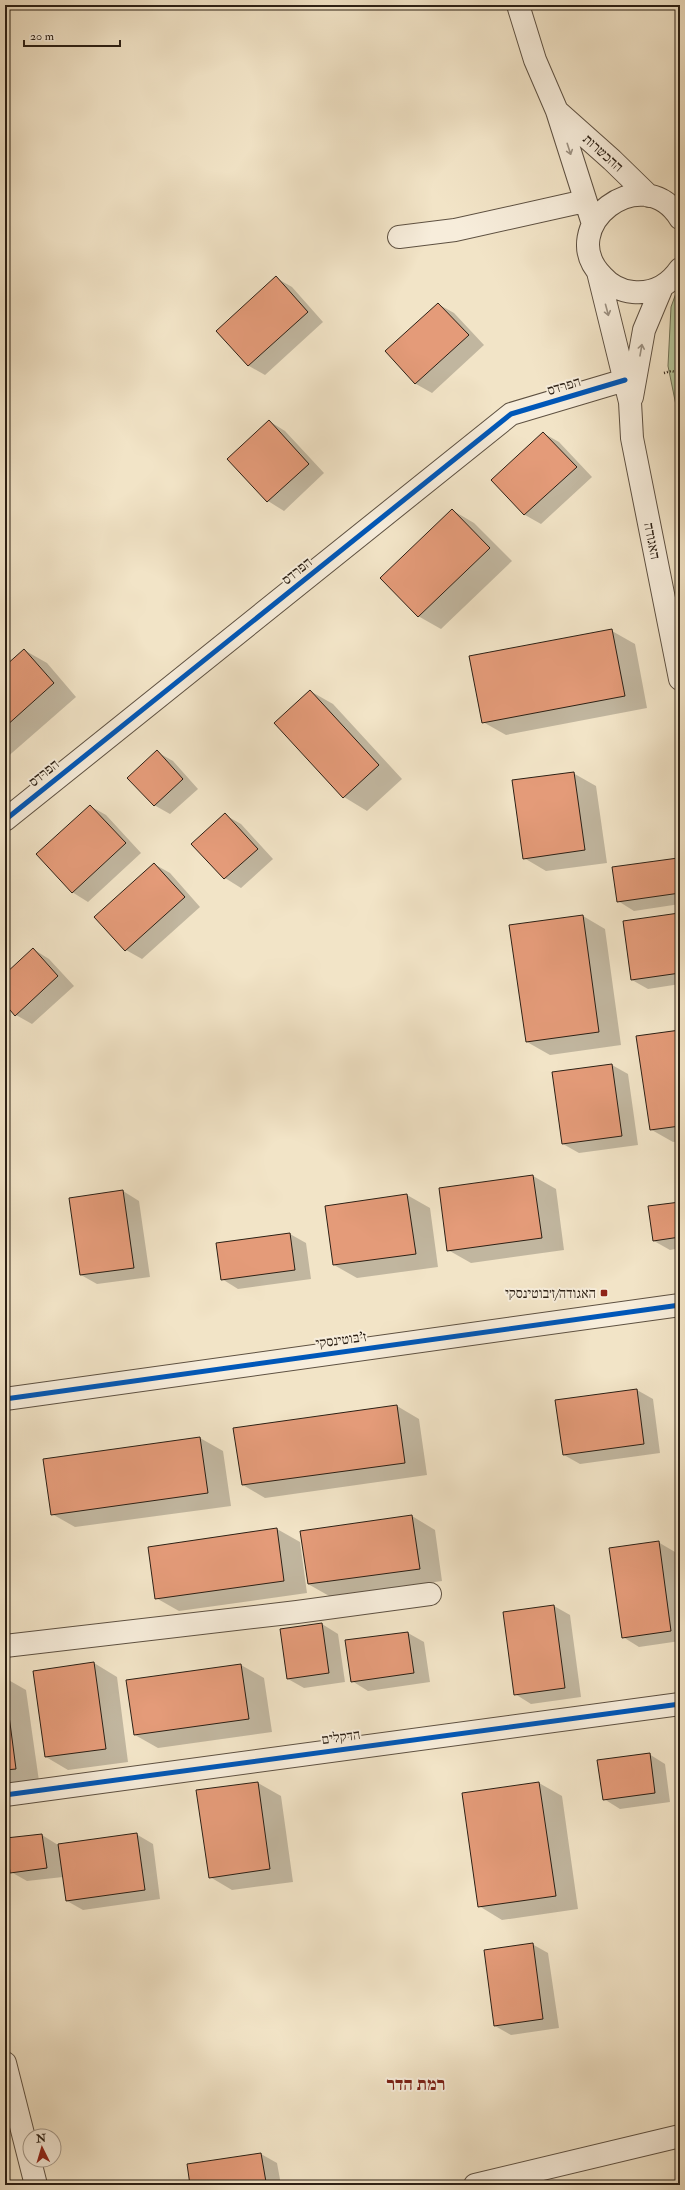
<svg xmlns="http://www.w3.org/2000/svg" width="685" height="2190" font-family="'IM FELL Double Pica','Frank Ruhl Libre',serif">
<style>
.green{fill:#b5c599;stroke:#707257}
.shadow{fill:#0003}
.building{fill:#e49b79;stroke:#2c2015}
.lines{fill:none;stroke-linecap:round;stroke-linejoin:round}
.minor-casing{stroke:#5e5142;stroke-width:24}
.path{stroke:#2c2015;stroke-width:2.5;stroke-dasharray:1 2;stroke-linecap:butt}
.minor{stroke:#f7eddb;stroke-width:22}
.cycleway-casing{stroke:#f7eddb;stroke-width:8}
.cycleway{stroke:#0057b8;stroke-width:5}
.oneway{stroke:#9c9182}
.poi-dot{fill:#8f2418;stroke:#f7eddb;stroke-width:1.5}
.labels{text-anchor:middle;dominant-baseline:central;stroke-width:4;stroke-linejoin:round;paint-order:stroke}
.street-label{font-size:14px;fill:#2c2015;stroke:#f7eddb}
.poi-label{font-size:14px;fill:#2c2015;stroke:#f7eddb;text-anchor:end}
.district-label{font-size:18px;font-weight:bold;fill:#7a1f14;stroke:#f7eddb}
</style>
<rect width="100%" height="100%" fill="#f2e4c7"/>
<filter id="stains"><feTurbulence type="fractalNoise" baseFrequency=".005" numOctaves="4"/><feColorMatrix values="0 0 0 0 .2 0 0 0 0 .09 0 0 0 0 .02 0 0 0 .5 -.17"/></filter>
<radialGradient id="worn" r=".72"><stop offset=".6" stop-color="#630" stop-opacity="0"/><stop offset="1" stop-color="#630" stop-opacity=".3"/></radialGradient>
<!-- green -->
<path class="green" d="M680 282V425L668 366 671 307Z"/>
<!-- shadow -->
<path class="shadow" d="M276 278 292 287 323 322 265 375 249 366 217 331Z
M438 304 454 313 484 345 432 393 416 384 386 351Z
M269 421 285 431 324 473 284 511 268 501Z
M543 433 559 442 592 477 541 524 525 515 492 480Z
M452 510 474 523 512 561 441 629 418 616Z
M612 631 635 644 647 708 506 735 483 722Z
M24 650 47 663 76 697 5 759V667Z
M310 691 333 704 402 779 367 811 344 797 275 723Z
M157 752 173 761 198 789 170 814 154 805Z
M573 773 596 786 607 863 546 871 524 858Z
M90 806 106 815 141 853 88 902 72 892Z
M225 815 241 824 273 859 241 888 225 878 193 844Z
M678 859 680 860V904L634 911 618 901Z
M154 864 170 873 200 907 142 959 126 950Z
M679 914 680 984 648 989 632 980Z
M583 916 605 929 621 1045 550 1055 527 1042Z
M33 949 49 959 74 986 32 1024 16 1015 5 1003V975Z
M680 1031V1141L673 1142 650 1129Z
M612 1065 628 1074 638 1145 579 1153 563 1144Z
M533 1176 556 1189 564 1250 471 1263 448 1250Z
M123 1191 139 1201 150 1277 97 1284 81 1275Z
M407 1195 430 1208 438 1267 357 1278 334 1265 326 1207Z
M680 1203V1248L670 1250 654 1241Z
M290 1234 306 1243 311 1279 238 1289 222 1279 217 1244Z
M637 1390 653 1399 660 1453 580 1464 564 1455Z
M397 1406 419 1419 427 1475 265 1498 243 1485Z
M200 1438 223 1451 231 1506 75 1527 52 1514Z
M412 1516 435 1530 442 1581 331 1597 308 1584Z
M277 1529 300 1542 307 1593 179 1611 156 1598Z
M658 1542 675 1552 680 1591V1641L639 1647 623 1637Z
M554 1606 570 1615 581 1697 531 1704 515 1694Z
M322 1624 338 1634 345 1682 304 1688 288 1679Z
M408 1633 424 1642 430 1682 368 1691 352 1681 346 1641Z
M94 1663 117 1677 128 1762 68 1770 46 1757Z
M241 1665 264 1678 272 1732 158 1748 135 1735 128 1681Z
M5 1678 26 1690 39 1781 5 1786Z
M649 1754 665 1764 670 1802 620 1809 604 1799Z
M258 1783 281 1796 293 1882 232 1890 210 1877Z
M539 1783 562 1796 578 1909 502 1920 479 1906Z
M136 1834 153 1844 160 1899 83 1910 67 1901 63 1877 27 1881 11 1872 42 1835 58 1845Z
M532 1944 548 1953 559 2028 511 2035 495 2026Z
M261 2154 277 2163 281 2185H191L188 2165Z"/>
<!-- building -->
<path class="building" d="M276 276 308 312 248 366 216 331Z
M438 303 469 335 415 384 385 351Z
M269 420 309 464 267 502 227 459Z
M543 432 577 467 524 515 491 480Z
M452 509 490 548 418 617 380 578Z
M612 629 625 696 482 723 469 656Z
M24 649 54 683 5 727V666Z
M310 690 379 765 343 798 274 723Z
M157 750 183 779 154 806 127 778Z
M574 772 585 850 523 859 512 780Z
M90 805 126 843 72 893 36 854Z
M225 813 258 849 224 879 191 844Z
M678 858 680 893 617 902 612 867Z
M154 863 185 897 125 951 94 917Z
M679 913 680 973 631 980 623 921Z
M583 915 599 1032 526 1042 509 925Z
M33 948 58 976 15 1016 5 1004V974Z
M680 1030V1126L650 1130 636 1036Z
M612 1064 622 1136 562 1144 552 1072Z
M533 1175 542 1238 447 1251 439 1188Z
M123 1190 134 1268 80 1275 69 1198Z
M407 1194 416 1254 333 1265 325 1206Z
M680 1202V1237L653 1241 648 1206Z
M290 1233 295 1270 221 1280 216 1243Z
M637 1389 644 1444 563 1455 555 1400Z
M397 1405 405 1463 242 1485 233 1428Z
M200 1437 208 1493 51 1515 43 1459Z
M412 1515 420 1569 308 1584 300 1531Z
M277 1528 284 1581 155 1599 148 1547Z
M659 1541 671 1631 622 1638 609 1548Z
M554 1605 565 1688 514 1695 503 1612Z
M322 1623 329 1673 287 1679 280 1629Z
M408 1632 414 1673 351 1682 345 1640Z
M94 1662 106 1749 45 1757 33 1671Z
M241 1664 249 1719 134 1735 126 1680Z
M5 1685 16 1769 5 1770Z
M650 1753 655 1793 603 1800 597 1760Z
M258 1782 270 1869 209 1878 196 1790Z
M539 1782 556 1896 478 1907 462 1793Z
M137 1833 145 1890 66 1901 58 1844Z
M42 1834 47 1868 10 1873 6 1838Z
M533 1943 543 2019 494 2026 484 1950Z
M261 2153 266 2182 250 2185H190L187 2164Z
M680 2181V2185H658Z"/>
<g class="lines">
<defs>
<path id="minor" d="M518 5 535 60 557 111 593 224
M557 111 612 160 649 196
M680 218C642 158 554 227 602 276 610 285 620 291 633 292 653 294 669 285 680 269
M399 237 455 230 585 201
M598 272 630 402 632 438 680 679
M632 397 644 330 662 287
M5 820 511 414 625 380
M5 1399 680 1305
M5 1646 297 1612 430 1594
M5 1795 680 1704
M5 2063 36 2185
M475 2185 680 2136"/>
</defs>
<!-- minor casing -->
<use href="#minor" class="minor-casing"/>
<!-- path -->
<path class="path" d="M664 373 671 371 680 373"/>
<!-- minor -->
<use href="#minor" class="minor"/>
<defs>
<path id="cycleway" d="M5 820 511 414 625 380
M5 1399 680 1305
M5 1795 680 1704"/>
</defs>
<!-- cycleway casing -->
<use href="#cycleway" class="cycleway-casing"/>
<!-- cycleway -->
<use href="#cycleway" class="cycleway"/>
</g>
<!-- one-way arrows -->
<defs><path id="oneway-shaft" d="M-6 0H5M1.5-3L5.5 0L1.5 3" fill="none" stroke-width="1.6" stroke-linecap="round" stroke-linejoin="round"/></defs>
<g class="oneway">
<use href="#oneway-shaft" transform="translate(569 149) rotate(72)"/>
<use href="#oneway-shaft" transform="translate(607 310) rotate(75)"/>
<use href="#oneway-shaft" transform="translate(641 350) rotate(-80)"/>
</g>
<!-- markers -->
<rect class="poi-dot" x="600" y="1289" width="8" height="8" rx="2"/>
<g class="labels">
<!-- street labels -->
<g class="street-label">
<text transform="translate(603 153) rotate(42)">ההכשרות</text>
<text transform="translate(564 386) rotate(-17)">הפרדס</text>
<text transform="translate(652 541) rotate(79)">האגודה</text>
<text transform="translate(297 571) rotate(-39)">הפרדס</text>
<text transform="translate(44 773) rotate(-39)">הפרדס</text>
<text transform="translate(341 1340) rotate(-8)">ז'בוטינסקי</text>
<text transform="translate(341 1737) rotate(-8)">הדקלים</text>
</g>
<!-- poi labels -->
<g class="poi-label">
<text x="596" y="1293">האגודה/ז׳בוטינסקי</text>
</g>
<!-- district labels -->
<g class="district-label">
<text x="416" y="2084">רמת הדר</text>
</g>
</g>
<!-- margin -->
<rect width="685" height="2190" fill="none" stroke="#f2e4c7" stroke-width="20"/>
<rect x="6" y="6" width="673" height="2178" fill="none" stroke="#2c2015" stroke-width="2"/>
<rect x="10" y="10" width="665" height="2170" fill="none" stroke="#2c2015"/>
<!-- north arrow -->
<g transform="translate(42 2148) rotate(355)"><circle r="19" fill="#f7eddb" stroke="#a69b8c"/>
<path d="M0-3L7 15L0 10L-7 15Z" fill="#8f2418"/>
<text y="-6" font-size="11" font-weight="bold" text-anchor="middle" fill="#2c2015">N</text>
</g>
<!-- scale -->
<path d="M24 40v6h96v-6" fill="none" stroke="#2c2015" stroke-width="2"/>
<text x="30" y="40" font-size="12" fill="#2c2015" stroke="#f7eddb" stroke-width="3" paint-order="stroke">20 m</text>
<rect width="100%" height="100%" filter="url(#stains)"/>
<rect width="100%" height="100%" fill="url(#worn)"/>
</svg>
